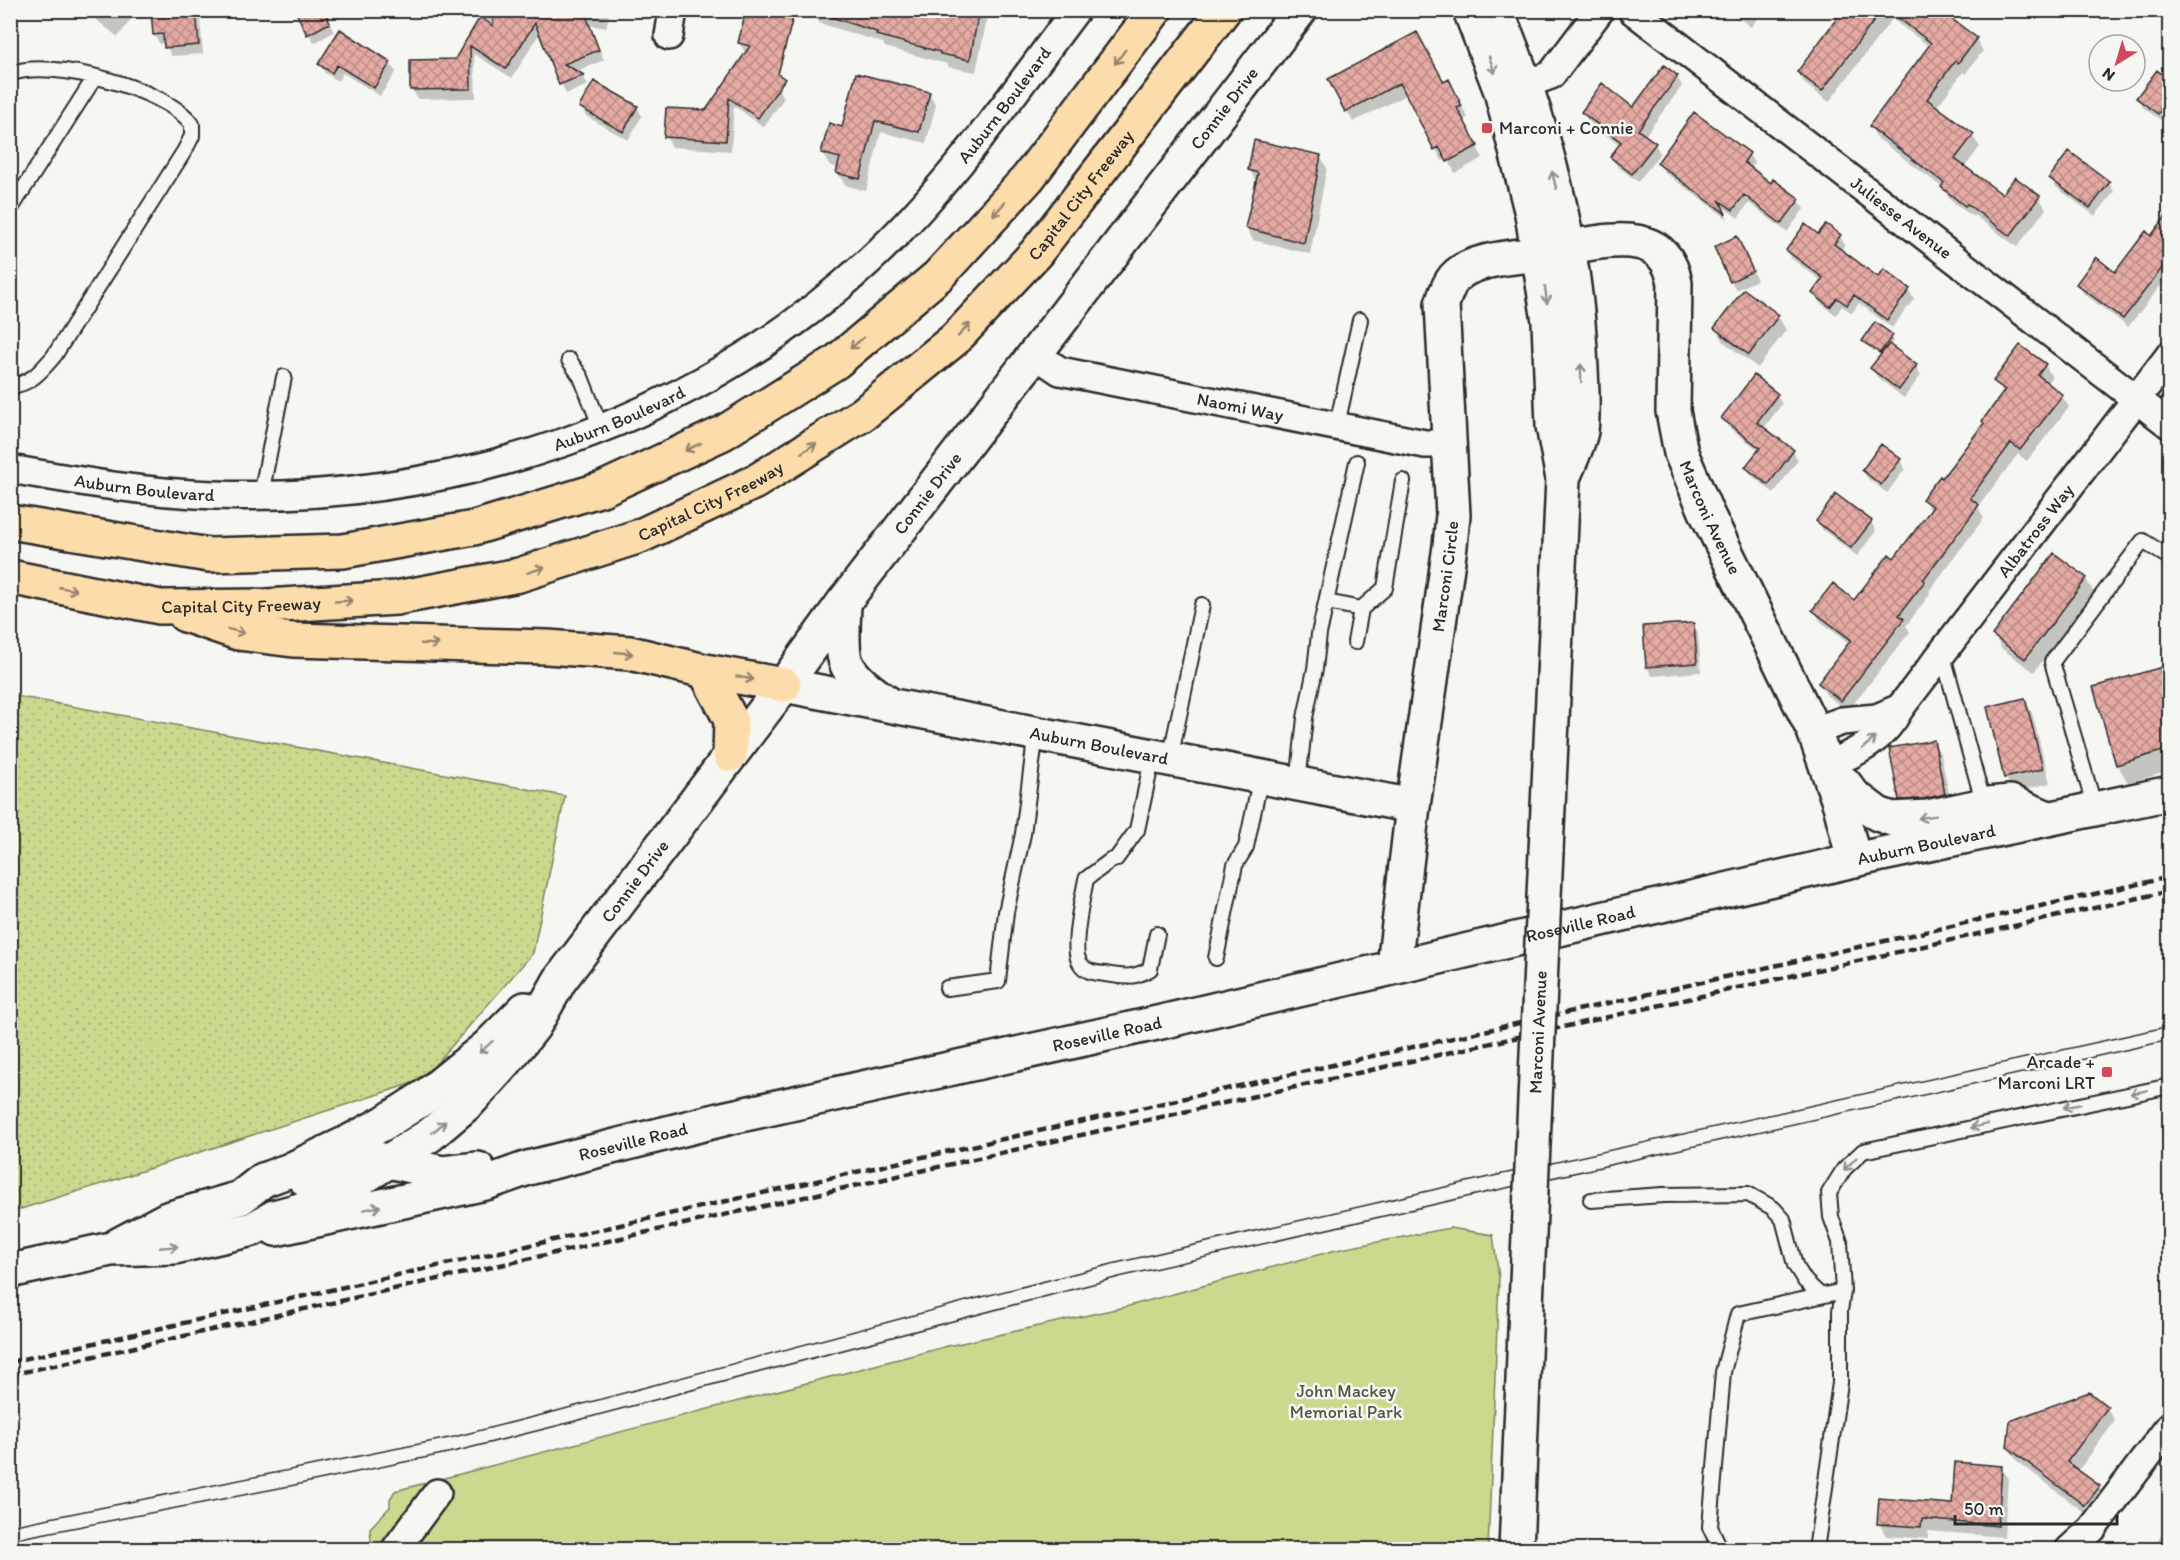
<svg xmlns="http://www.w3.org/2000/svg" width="2180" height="1560" font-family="Itim,sans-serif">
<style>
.grass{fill:url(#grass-dots);stroke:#7a825d;stroke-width:1.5}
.park{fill:#c9da8f;stroke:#7a825d;stroke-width:1.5}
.shadow{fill:#0003}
.building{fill:url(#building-cross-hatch);stroke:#2b2b2b;stroke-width:1.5}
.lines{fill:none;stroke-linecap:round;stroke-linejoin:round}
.service-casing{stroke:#2b2b2b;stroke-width:18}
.minor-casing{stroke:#2b2b2b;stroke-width:32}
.tertiary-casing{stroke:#2b2b2b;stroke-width:38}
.secondary-casing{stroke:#2b2b2b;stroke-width:38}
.motorway-casing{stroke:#2b2b2b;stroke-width:38}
.service{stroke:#f6f6f2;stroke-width:14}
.minor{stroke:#f6f6f2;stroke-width:27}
.tertiary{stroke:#f6f6f2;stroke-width:33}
.secondary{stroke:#f6f6f2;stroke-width:33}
.motorway{stroke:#fddcac;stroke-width:33}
.tram{stroke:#2b2b2b;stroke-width:1.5}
.rail{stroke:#2b2b2b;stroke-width:4.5;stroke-dasharray:9 4.5;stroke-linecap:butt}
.secondary-bridge-casing{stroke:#2b2b2b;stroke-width:38;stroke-linecap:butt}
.secondary-bridge{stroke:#f6f6f2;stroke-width:33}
.oneway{stroke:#94846c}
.oneway2{stroke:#90908e}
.poi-dot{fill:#d1495b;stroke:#f6f6f2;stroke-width:2}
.labels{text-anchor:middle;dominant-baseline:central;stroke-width:5;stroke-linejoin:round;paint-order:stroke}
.street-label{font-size:18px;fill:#2b2b2b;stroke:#f6f6f2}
.poi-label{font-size:18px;fill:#2b2b2b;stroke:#f6f6f2;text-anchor:start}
.park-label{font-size:18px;fill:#525744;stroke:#f6f6f2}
</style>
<defs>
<pattern id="grass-dots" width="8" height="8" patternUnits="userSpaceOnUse" patternTransform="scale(1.5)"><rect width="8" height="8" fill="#c9da8f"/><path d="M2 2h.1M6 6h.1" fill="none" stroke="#adbb7c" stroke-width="1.8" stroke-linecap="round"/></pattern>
<pattern id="building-cross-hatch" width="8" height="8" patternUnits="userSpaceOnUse" patternTransform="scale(1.5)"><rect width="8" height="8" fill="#e5aaa4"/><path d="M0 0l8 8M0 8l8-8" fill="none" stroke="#ba8b86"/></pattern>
</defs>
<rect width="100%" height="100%" fill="#f6f6f2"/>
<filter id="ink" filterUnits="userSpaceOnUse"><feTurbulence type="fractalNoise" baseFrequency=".0167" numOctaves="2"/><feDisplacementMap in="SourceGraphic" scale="12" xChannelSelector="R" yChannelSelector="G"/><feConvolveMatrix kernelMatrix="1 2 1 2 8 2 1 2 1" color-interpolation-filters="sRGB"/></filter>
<g filter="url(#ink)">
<!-- grass -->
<path class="grass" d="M10 695 565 796 533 953 422 1080 111 1181 11 1212Z"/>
<!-- park -->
<path class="park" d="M1450 1228 1493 1235 1499 1278 1488 1549 376 1550 371 1541 370 1528 390 1507V1499L395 1491 948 1346 1125 1307 1336 1250Z"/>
<!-- shadow -->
<path class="shadow" d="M84 10H133L135 14 118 37Z
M162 10H197L200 17 203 54 171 56 166 43 160 44 154 35Z
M224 10H244L240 18Z
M296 10H344L325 20 330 24 334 32 314 43Z
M486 10H610L606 28 590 25 604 60 575 72 583 76 588 85 566 94 540 33 512 78 474 54 476 98 418 99 412 90 455 60Z
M748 10 770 86 778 88 784 98 764 127 734 106 731 151 672 147 666 137 707 112 746 54 739 42Z
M812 10H982L987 19 976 72 949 67 947 64 885 47 883 43 819 23Z
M1729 10H1764L1751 27Z
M1845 10H1938L1976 39 1983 51 1965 74 1963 72 1936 108 1972 135 1980 147 1964 168 2002 196 2039 197 2046 209 2017 247 1974 215 1973 217 1950 200 1943 188 1877 138 1870 126 1930 47 1892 19 1829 102 1805 84 1798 72Z
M390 63 396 72 380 96 343 73 338 81 325 73 320 64Z
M2157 72 2170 82V114L2163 122 2143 107 2138 98Z
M1677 77 1682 86 1644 137 1655 144 1660 153 1638 182 1617 166 1611 157 1620 146 1588 121 1583 112 1633 109Z
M1330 80 1444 84 1455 93 1468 118 1463 120 1483 158 1455 173 1447 158 1442 161 1408 94 1353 122Z
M929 93 936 105 926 143 881 132 866 191 845 185 838 173 839 168 829 165 822 153 843 128Z
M581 107H637L642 116 628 140 586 116Z
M1749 154 1754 163 1750 169 1771 185 1799 200 1804 209 1787 232 1749 203 1738 218 1722 206 1728 219 1664 172 1659 163Z
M1320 156 1327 168 1310 254 1253 240 1246 228 1256 182 1250 170Z
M2051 178 2109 183 2114 192 2095 216 2056 187Z
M2170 213V274L2128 327 2083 293 2077 284 2115 274 2152 238Z
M1819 236H1840L1845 245 1840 251 1878 279 1909 290 1914 299 1892 328 1859 303 1852 313 1842 306 1836 315 1819 302 1814 293 1823 282 1792 259 1787 250Z
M1741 247 1757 280 1736 290 1731 281Z
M1778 316 1786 330 1758 368 1724 342 1716 328Z
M1892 336 1894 340 1890 346 1916 366 1921 375 1904 398 1877 377 1872 368 1882 356 1866 345 1864 341Z
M2045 365 2052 377 2046 384 2062 396 2069 407 2027 461 2018 454 1978 507 1984 518 1929 591 1930 594 1906 626 1910 632 1848 711 1826 695 1820 683 1850 644 1820 621 1814 610 1855 602 1895 560 1931 512 1924 499 1943 480 1985 424 2004 394 1995 381Z
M1777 395 1782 404 1763 429 1793 451 1798 460 1774 493 1752 476 1747 467 1760 451 1728 427 1723 418Z
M1900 460 1905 469 1887 493 1868 479 1863 470Z
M1818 522H1871L1876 531 1857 556 1823 530Z
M2086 579 2094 593 2034 672 2002 649 1994 635Z
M1693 624 1698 633 1701 672 1652 676 1647 667Z
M2170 667V771L2128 783 2117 764 2095 688Z
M2024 699 2032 713 2050 783 2014 792 2006 778 1988 708Z
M1933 741 1941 755 1952 808 1909 813 1901 799Z
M2107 1408 2115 1421 2078 1471 2099 1487 2106 1501 2093 1519 2017 1461 2008 1447Z
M2001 1467 2008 1479 2004 1537 1928 1531V1539L1886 1536 1879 1523 1954 1505Z
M2166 1529 2170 1530V1550L2163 1549 2158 1540Z
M2127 1539 2141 1550H2119Z"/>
<!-- building -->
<path class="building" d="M151 10H196L199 45 164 48 163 34 153 35Z
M295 10H324L330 23 307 35Z
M494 10H584L599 50 564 64 584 75 559 85 535 23 506 69 470 46 471 89 410 90V60L455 59 480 17 493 26Z
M746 10H795L778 74 785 79 758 118 729 98 726 141 664 137 666 108 706 110 750 46 738 43Z
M822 10H979L970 60 940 54V52L876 35 877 32 822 14Z
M1843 10H1882L1822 91 1797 72Z
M1888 10H1940L1977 38 1958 63 1955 61 1927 99 1974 134 1955 159 2002 194 2015 177 2040 196 2010 236 1967 204 1965 206 1941 187 1944 183 1869 126 1931 43Z
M340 29 391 62 374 88 337 65 332 73 318 64Z
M1417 32 1444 82 1449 79 1462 106 1457 108 1478 146 1447 162 1439 147 1434 150 1400 83 1345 112 1328 79Z
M1664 65 1678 76 1638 130 1656 143 1632 174 1610 157 1621 142 1581 112 1602 83 1633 107Z
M2157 70 2169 80V99L2158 114 2136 98Z
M856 73 930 92 919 132 875 121 860 179 836 173 840 158 821 153 829 123 842 127Z
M594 81 638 106 623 132 579 107Z
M1694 112 1750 153 1744 162 1771 183 1773 179 1800 199 1781 224 1744 195 1733 210 1720 201 1726 214 1657 163Z
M1254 140 1321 155 1304 243 1245 228 1258 173 1248 170Z
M2069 151 2110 182 2090 208 2049 178Z
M2169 212V259L2123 319 2076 284 2096 257 2115 272 2146 231 2151 236Z
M1805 224 1818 234 1826 224 1841 235 1834 244 1878 277 1884 269 1910 289 1887 320 1854 295 1847 305 1837 298 1830 307 1812 293 1823 278 1786 250Z
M1737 236 1753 271 1730 282 1714 247Z
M1744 289 1779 315 1749 355 1714 328Z
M1875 322 1893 335 1880 353 1862 341Z
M1889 344 1917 365 1899 390 1870 368Z
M2020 345 2046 364 2038 375 2063 395 2020 450 2011 443 1970 498 1979 505 1923 580 1925 581 1899 615 1904 619 1841 701 1818 683 1851 640 1812 610 1833 583 1854 600 1889 554 1894 558 1933 507 1922 499 1940 476 1942 478 1984 423 1982 421 2005 390 1993 381Z
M1754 375 1778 394 1757 422 1794 450 1768 485 1745 467 1760 448 1721 418Z
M1881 444 1901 459 1881 485 1862 470Z
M1836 494 1872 521 1851 548 1816 521Z
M2054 553 2087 578 2025 659 1992 635Z
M1694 623 1697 663 1646 667 1643 626Z
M2169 665V749L2116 765 2093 687Z
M2025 698 2043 769 2004 778 1987 707Z
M1934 740 1945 794 1923 799 1899 800 1889 748Z
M2089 1392 2108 1407 2067 1462 2100 1486 2085 1506 2007 1447 2010 1421Z
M1955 1462 2002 1466 1998 1526 1922 1519 1921 1527 1877 1524 1879 1498 1952 1504Z"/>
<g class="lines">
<defs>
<path id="service" d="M10 74C51 57 166 89 192 124V136L185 150 54 356C41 371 31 384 10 386
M10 210 95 77
M569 360 581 377 601 428
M1337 425 1360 320
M261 495 284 377
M1327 602 1361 609
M1355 642 1361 609 1385 588 1403 481
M1942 652 1984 805
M1153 755 1137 830 1116 859 1110 861 1086 879C1083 897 1070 949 1080 963 1085 972 1095 973 1105 974 1125 977 1132 979 1150 969L1157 934
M1170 759 1202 605
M1298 783 1305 718 1315 669 1319 634 1357 462
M2095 808 2052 662 2143 541 2170 558
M1216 958 1235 865 1246 847 1261 776
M947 988 998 981 1006 912 1023 834 1036 732
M1591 1200 1663 1195 1748 1194 1773 1208 1783 1219 1795 1265 1805 1281 1821 1296
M1721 1550 1710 1527 1723 1372 1738 1314 1843 1291
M1816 1550 1840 1383V1311L1843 1291 1840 1242 1831 1217 1829 1193 1844 1169 1863 1151 2170 1086"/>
<g id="minor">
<path id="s1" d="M1632 10 2170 425"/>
<path d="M669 36 673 10"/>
<path d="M1526 84 1551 75 1600 10"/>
<path id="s2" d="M1035 354 1060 371 1425 444H1450"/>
<path id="s3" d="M10 469C78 481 146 493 215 495 452 503 694 423 869 261 949 187 1011 96 1076 10"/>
<path d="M1814 731 1842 721 1877 718 1900 708"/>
<path id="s4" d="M1827 765C1859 752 1884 739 1900 708L2170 355"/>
<path d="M395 1550 437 1493"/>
<path d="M2069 1550 2092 1529 2170 1426"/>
</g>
<g id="tertiary">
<path id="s5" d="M1567 247C1609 241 1665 226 1675 283L1673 411 1681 453 1707 514 1814 731 1840 805 1854 860"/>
<path id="s6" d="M784 685 1413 806"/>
<path d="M1831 777 1844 783 1854 796 1878 814 1892 819 1928 817 1989 804 2010 802 2048 818"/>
<path id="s7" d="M1394 966 1413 806 1450 546 1453 515 1442 304C1445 295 1448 285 1454 278 1470 259 1515 257 1539 254"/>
<path d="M304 1178 329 1166 354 1159 374 1158 443 1173 478 1169"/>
<path id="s8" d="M276 1229 486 1183 528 1168 727 1118 1157 1023 1854 860 2170 793"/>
</g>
<g id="secondary">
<path d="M1470 10 1501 91 1532 214 1549 321 1553 426 1563 479 1546 851"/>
<path d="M1496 10C1542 118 1573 231 1580 349 1581 375 1584 405 1581 431 1578 446 1569 463 1563 478"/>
<path d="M844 602C844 618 840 650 847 665 856 682 874 693 889 704"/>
<path d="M118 1245 167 1219 240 1198 263 1180 290 1170 347 1143 384 1123 426 1096 458 1070 487 1047 525 1009"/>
<path id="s9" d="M10 1271 111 1249 175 1247 253 1229 274 1217 300 1210 335 1195 430 1135 469 1102 506 1061 534 1026 560 980 784 685 844 602 1300 10"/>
<path d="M1516 1550 1528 1258"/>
</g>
<g id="motorway">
<path d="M10 522 209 555 343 551 474 528 602 489 723 433 836 362 938 276 1028 178 1155 10"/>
<path id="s10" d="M10 577 160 607 266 606 396 598 519 575 640 536 755 482 863 414 955 339 1036 253 1224 10"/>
<path d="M185 615 238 633 293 640 547 647 630 653 705 671 784 685"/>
<path d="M705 671 731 720 730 755"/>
</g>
</defs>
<!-- service casing -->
<use href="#service" class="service-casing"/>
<!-- minor casing -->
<use href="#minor" class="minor-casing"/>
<!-- tertiary casing -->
<use href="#tertiary" class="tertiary-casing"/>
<!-- secondary casing -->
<use href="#secondary" class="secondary-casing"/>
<!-- motorway casing -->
<use href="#motorway" class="motorway-casing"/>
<!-- service -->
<use href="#service" class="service"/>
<!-- minor -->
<use href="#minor" class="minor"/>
<!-- tertiary -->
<use href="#tertiary" class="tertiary"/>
<!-- secondary -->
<use href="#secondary" class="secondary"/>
<!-- motorway -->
<use href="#motorway" class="motorway"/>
<!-- tram -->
<path class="tram" d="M10 1526 454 1437 557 1411 974 1299 1116 1263 1480 1179 2170 1026
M10 1540 290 1486 457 1451 560 1425 1119 1277 1484 1193 2170 1040"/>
<!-- rail -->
<path class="rail" d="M10 1362 2170 877
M10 1375 2170 891"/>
<defs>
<g id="secondary-bridge">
<path id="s11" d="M1528 1258 1546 851"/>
</g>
</defs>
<!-- secondary-bridge casing -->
<use href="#secondary-bridge" class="secondary-bridge-casing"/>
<!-- secondary-bridge -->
<use href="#secondary-bridge" class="secondary-bridge"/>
</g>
<!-- one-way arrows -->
<defs><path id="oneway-shaft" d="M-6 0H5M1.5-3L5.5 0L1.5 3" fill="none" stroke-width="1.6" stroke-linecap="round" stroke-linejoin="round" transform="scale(1.5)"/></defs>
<g class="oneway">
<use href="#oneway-shaft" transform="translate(1120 57) rotate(127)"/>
<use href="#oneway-shaft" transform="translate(999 209) rotate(132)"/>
<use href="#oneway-shaft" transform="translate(964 330) rotate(-47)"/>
<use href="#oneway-shaft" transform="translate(857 343) rotate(140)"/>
<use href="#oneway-shaft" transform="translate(693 447) rotate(155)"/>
<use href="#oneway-shaft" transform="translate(809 448) rotate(-32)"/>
<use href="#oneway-shaft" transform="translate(536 570) rotate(-18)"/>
<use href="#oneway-shaft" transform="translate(68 589) rotate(11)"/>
<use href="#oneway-shaft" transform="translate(344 601) rotate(-3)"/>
<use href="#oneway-shaft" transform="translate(236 631) rotate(14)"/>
<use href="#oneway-shaft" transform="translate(430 644) rotate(2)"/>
<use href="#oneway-shaft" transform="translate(624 653) rotate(6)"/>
<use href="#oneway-shaft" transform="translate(745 678) rotate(10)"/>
</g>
<g class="oneway2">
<use href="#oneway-shaft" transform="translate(1492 65) rotate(71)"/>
<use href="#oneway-shaft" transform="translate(1554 180) rotate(-104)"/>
<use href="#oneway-shaft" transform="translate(1546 295) rotate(83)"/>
<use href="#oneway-shaft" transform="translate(1581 373) rotate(-91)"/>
<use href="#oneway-shaft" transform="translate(1869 743) rotate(-40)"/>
<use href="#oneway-shaft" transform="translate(1927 817) rotate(171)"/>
<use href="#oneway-shaft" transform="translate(486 1047) rotate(138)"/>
<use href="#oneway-shaft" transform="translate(2139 1092) rotate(168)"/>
<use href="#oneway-shaft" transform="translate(2072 1106) rotate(168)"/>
<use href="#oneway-shaft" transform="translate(1979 1126) rotate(168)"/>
<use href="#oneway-shaft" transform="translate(439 1127) rotate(-40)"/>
<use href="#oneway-shaft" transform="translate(1850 1164) rotate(135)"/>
<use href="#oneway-shaft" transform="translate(372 1208) rotate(-12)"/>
<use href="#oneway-shaft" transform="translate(169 1247) rotate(-5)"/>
</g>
</g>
<!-- markers -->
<g class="poi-dot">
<rect x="1481" y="122" width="12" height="12" rx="3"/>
<rect x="2101" y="1066" width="12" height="12" rx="3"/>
</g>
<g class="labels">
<!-- street labels -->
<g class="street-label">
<text stroke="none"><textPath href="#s3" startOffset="1126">Auburn Boulevard</textPath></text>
<text stroke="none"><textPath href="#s9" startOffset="1749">Connie Drive</textPath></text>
<text stroke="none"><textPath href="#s10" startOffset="1206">Capital City Freeway</textPath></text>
<text stroke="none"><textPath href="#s1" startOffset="340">Juliesse Avenue</textPath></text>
<text stroke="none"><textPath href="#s2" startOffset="214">Naomi Way</textPath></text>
<text stroke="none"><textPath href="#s3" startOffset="622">Auburn Boulevard</textPath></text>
<text stroke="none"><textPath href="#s3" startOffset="136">Auburn Boulevard</textPath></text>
<text stroke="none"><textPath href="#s9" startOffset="1263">Connie Drive</textPath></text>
<text stroke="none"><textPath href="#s10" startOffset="720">Capital City Freeway</textPath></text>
<text stroke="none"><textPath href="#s5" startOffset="372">Marconi Avenue</textPath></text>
<text stroke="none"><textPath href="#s4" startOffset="318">Albatross Way</textPath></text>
<text stroke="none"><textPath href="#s7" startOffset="393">Marconi Circle</textPath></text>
<text stroke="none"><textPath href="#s10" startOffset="234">Capital City Freeway</textPath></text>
<text stroke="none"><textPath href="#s6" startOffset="321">Auburn Boulevard</textPath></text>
<text stroke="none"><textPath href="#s8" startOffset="1695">Auburn Boulevard</textPath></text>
<text stroke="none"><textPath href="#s9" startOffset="777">Connie Drive</textPath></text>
<text stroke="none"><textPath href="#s8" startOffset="1340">Roseville Road</textPath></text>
<text stroke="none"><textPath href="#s11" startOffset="226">Marconi Avenue</textPath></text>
<text stroke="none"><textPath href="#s8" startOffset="854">Roseville Road</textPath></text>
<text stroke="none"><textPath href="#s8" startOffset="368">Roseville Road</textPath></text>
</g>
<!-- poi labels -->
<g class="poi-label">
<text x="1499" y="128">Marconi + Connie</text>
<text x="2095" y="1062" text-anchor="end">Arcade +<tspan x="2095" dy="21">Marconi LRT</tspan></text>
</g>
<!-- park labels -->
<g class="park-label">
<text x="1346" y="1391">John Mackey<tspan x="1346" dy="21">Memorial Park</tspan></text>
</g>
</g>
<!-- margin -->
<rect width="2180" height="1560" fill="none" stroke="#f6f6f2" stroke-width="36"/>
<rect x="18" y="18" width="2144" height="1524" fill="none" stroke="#2b2b2b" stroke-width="2" filter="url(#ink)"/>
<!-- north arrow -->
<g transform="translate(2117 63) rotate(217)"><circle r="28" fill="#f6f6f2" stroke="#a5a5a2" stroke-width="1.5"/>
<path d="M0-4.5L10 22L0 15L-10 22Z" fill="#d1495b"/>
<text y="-9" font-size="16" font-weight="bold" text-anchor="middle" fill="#2b2b2b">N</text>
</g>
<!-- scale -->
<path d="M1955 1515v9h162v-9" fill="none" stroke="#2b2b2b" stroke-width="3"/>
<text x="1964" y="1515" font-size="18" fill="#2b2b2b" stroke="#f6f6f2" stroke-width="4.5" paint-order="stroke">50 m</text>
</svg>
